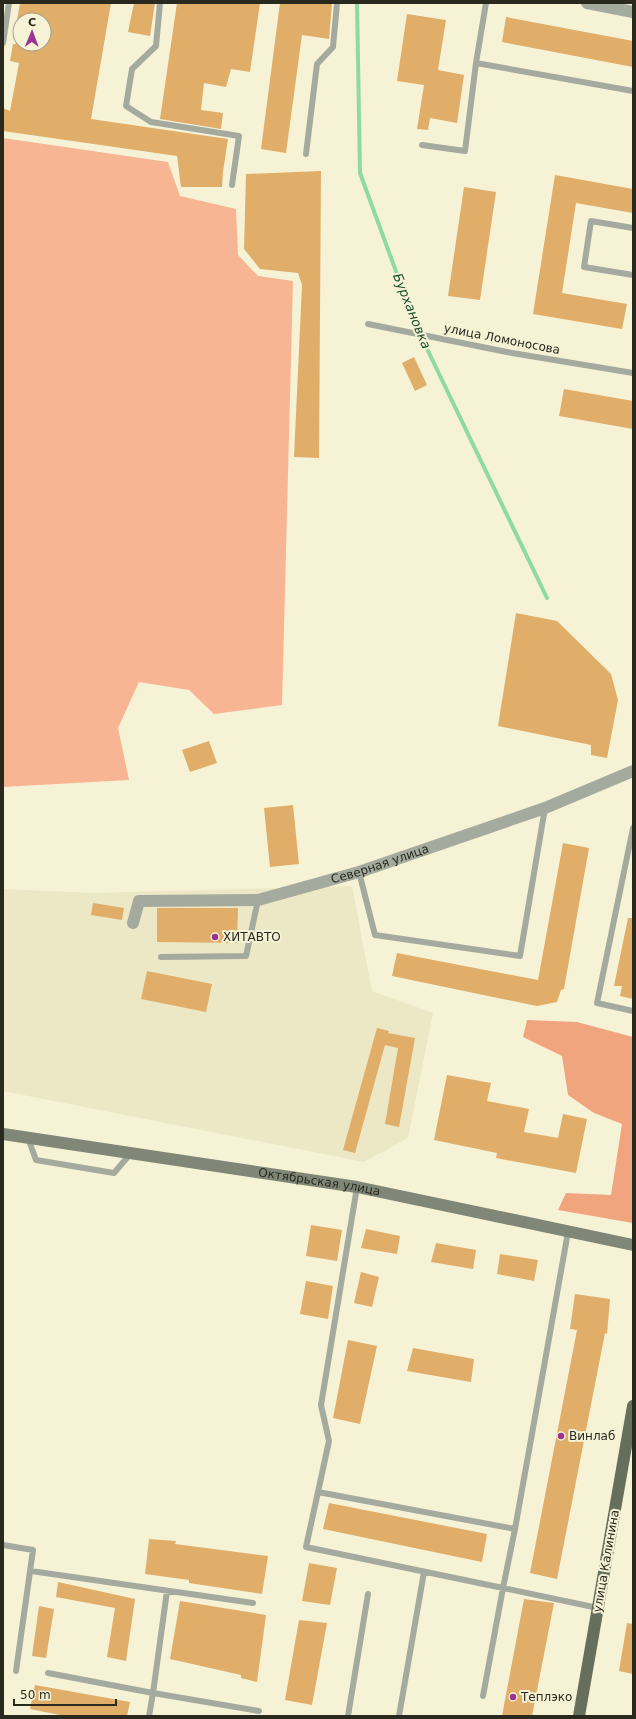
<svg xmlns="http://www.w3.org/2000/svg" width="636" height="1719" font-family="'DejaVu Sans',sans-serif">
<style>
.built{fill:#ece7c4}
.green{fill:#f7b593}
.forest{fill:#f1a57e}
.lines{fill:none;stroke-linecap:round;stroke-linejoin:round}
.stream{stroke:#8fd9a4;stroke-width:4}
.building{fill:#e0ae69}
.lane{stroke:#a5aa9f;stroke-width:6}
.street{stroke:#a5aa9f;stroke-width:12}
.secondary{stroke:#808777;stroke-width:12}
.primary{stroke:#666f5b;stroke-width:12}
.poi-dot{fill:#9b3294;stroke:#f6f2d6;stroke-width:1.5}
.labels{text-anchor:middle;dominant-baseline:central;stroke-width:4;stroke-linejoin:round;paint-order:stroke}
.street-label{font-size:12px;fill:#2a291e;stroke:#f6f2d6}
.poi-label{font-size:12px;fill:#2a291e;stroke:#f6f2d6;text-anchor:start}
.water-label{font-size:13px;font-style:italic;fill:#184e2c;stroke:#f6f2d6}
</style>
<rect width="100%" height="100%" fill="#f6f2d6"/>
<!-- built -->
<path class="built" d="M352 886 372 991 433 1013 408 1138 364 1162 3 1091V889L93 893Z"/>
<!-- green -->
<path class="green" d="M3 138 168 162 180 196 236 209 238 255 258 276 293 281 282 705 214 714 189 690 139 682 118 728 129 780 3 787Z"/>
<!-- forest -->
<path class="forest" d="M527 1020 577 1022 633 1037V1223L558 1210 566 1193 611 1195 622 1124 594 1113 568 1095 562 1056 523 1037Z"/>
<g class="lines">
<!-- stream -->
<path class="stream" d="M357 3 360 173 416 326 547 598"/>
</g>
<!-- building -->
<path class="building" d="M20 3H111L91 119 228 139 223 172 222 187H181L177 156 3 131V108L10 111 19 63 10 61 13 44H44V20H17Z
M134 3H155L150 36 128 32Z
M177 3H260L250 72 231 69 226 87 204 83 201 110 223 113 221 129 160 119Z
M280 3 332 4 329 39 302 35 286 153 261 149Z
M407 14 446 20 438 70 464 75 457 123 430 118 428 130 417 129 424 85 397 81Z
M506 17 633 41V67L502 42Z
M321 171 319 458 294 457 302 285 298 273 260 269 244 249 246 174Z
M555 175 633 189V213L576 203 562 293 627 304 622 329 533 314Z
M464 187 496 192 480 300 448 296Z
M414 357 427 385 415 391 402 363Z
M564 389 633 401V429L559 416Z
M516 613 557 621 611 674 618 700 607 758 591 755V745L498 726Z
M209 741 217 763 190 772 182 750Z
M293 805 299 864 270 867 264 808Z
M563 843 589 848 564 989 561 990 557 1002 537 1006 392 976 397 953 538 980Z
M93 903 124 908 122 920 91 915Z
M157 908H238L237 943 157 942Z
M628 918H633V999L620 996 622 986H614Z
M147 971 212 984 206 1012 141 999Z
M377 1028 389 1031 388 1033 415 1038 399 1127 385 1124 398 1048 385 1045 355 1153 343 1150Z
M447 1075 491 1083 487 1101 529 1109 524 1132 558 1138 563 1114 587 1119 576 1173 496 1158 497 1153 434 1140Z
M311 1225 342 1230 337 1261 306 1256Z
M366 1229 400 1236 397 1254 361 1248Z
M436 1243 476 1250 473 1269 431 1262Z
M500 1254 538 1260 534 1281 497 1274Z
M361 1272 379 1277 372 1307 354 1303Z
M306 1281 333 1286 328 1319 300 1314Z
M575 1294 610 1299 607 1334 605 1333 557 1579 530 1573 577 1330 570 1329Z
M348 1340 377 1346 360 1424 333 1418Z
M413 1348 474 1359 471 1382 407 1371Z
M329 1503 487 1534 482 1562 323 1529Z
M149 1539 176 1541 175 1544 268 1556 262 1594 189 1583V1580L145 1574Z
M309 1563 337 1568 330 1605 302 1601Z
M58 1582 135 1599 126 1661 107 1657 115 1608 56 1597Z
M524 1599 554 1603 532 1716H502Z
M180 1601 266 1615 257 1682 241 1678V1675L170 1659Z
M39 1606 54 1609 46 1658 32 1656Z
M299 1620 327 1623 312 1705 285 1700Z
M627 1623 633 1624V1674L619 1671Z
M35 1685 130 1702 127 1716H65L30 1709Z"/>
<g class="lines">
<!-- lane -->
<path class="lane" d="M160 3 156 46 132 69 126 106 151 122 239 136 232 185
M486 3 476 63 633 91
M3 43 9 3
M422 145 465 151 476 63
M306 154 317 64 333 47 337 3
M633 228 591 221 584 267 633 275
M368 324 512 353 633 373
M633 828 597 1003 633 1011
M359 872 375 935 520 956 545 808
M161 957 246 956 258 900
M28 1138 36 1160 114 1173 131 1153
M568 1232 515 1529 503 1588 598 1608
M318 1492 329 1441 321 1405 357 1187
M3 1545 33 1550 16 1671
M31 1571 253 1603
M48 1673 153 1693 167 1591
M483 1696 503 1588 306 1547 318 1492 515 1529
M149 1716 153 1693 259 1711
M348 1716 368 1594
M399 1716 424 1572"/>
<!-- street -->
<g class="street">
<path d="M587 3 633 12"/>
<path id="s1" d="M133 923 139 901 258 900 359 872 545 808 633 771"/>
</g>
<!-- secondary -->
<path class="secondary" id="s2" d="M3 1134 357 1187 633 1245"/>
<!-- primary -->
<path class="primary" d="M579 1716 633 1406"/>
</g>
<!-- markers -->
<g class="poi-dot">
<circle cx="215" cy="937" r="4"/>
<circle cx="561" cy="1436" r="4"/>
<circle cx="513" cy="1697" r="4"/>
</g>
<g class="labels">
<!-- street labels -->
<g class="street-label">
<text transform="translate(502 339) rotate(11)">улица Ломоносова</text>
<text stroke="none"><textPath href="#s1" startOffset="269">Северная улица</textPath></text>
<text stroke="none"><textPath href="#s2" startOffset="320">Октябрьская улица</textPath></text>
<text transform="translate(606 1561) rotate(-80)">улица Калинина</text>
</g>
<!-- poi labels -->
<g class="poi-label">
<text x="223" y="937">ХИТАВТО</text>
<text x="569" y="1436">Винлаб</text>
<text x="521" y="1697">Теплэко</text>
</g>
<!-- water labels -->
<g class="water-label">
<text transform="translate(412 311) rotate(68)">Бурхановка</text>
</g>
</g>
<!-- border -->
<rect width="636" height="1719" fill="none" stroke="#2a291e" stroke-width="8"/>
<!-- north arrow -->
<g transform="translate(32 32) rotate(1)"><circle r="19" fill="#f6f2d6" stroke="#a4a28c"/>
<path d="M0-3L7 15L0 10L-7 15Z" fill="#9b3294"/>
<text y="-6" font-size="11" font-weight="bold" text-anchor="middle" fill="#2a291e">С</text>
</g>
<!-- scale -->
<path d="M14 1699v6h102v-6" fill="none" stroke="#2a291e" stroke-width="2"/>
<text x="20" y="1699" font-size="12" fill="#2a291e" stroke="#f6f2d6" stroke-width="3" paint-order="stroke">50 m</text>
</svg>
